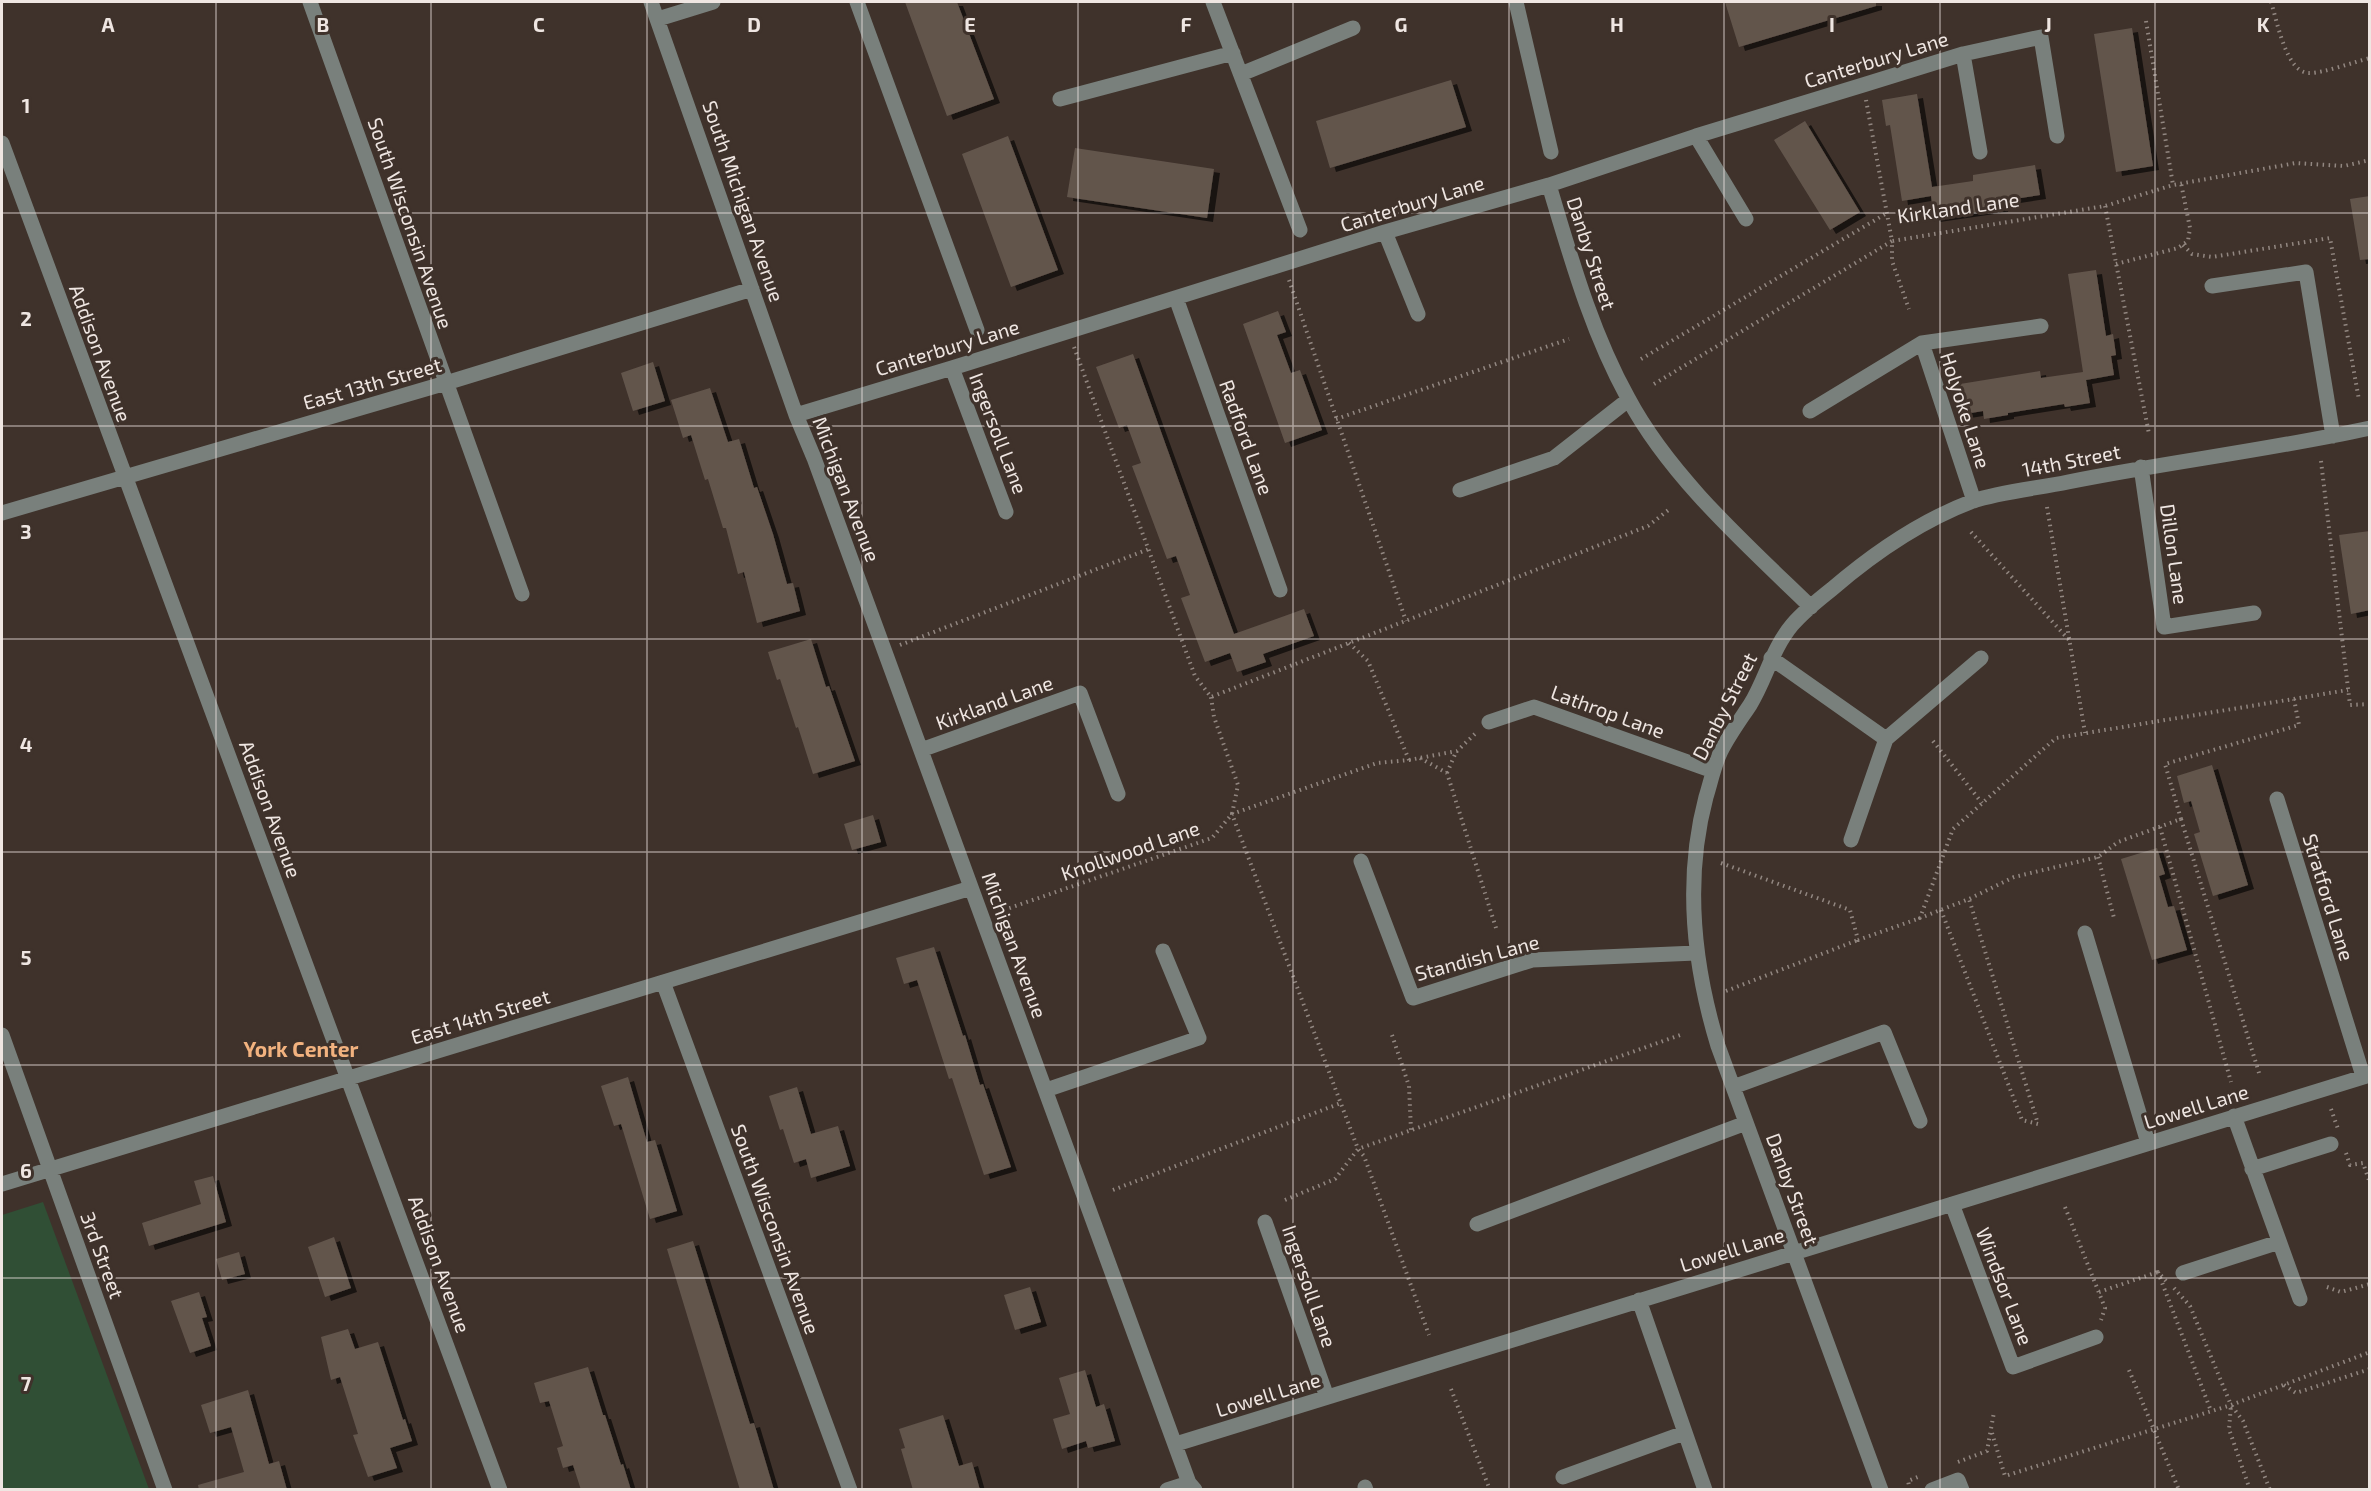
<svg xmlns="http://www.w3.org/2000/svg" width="2371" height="1491" font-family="'Exo 2',sans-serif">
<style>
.green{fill:#304f35}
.building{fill:#62554c;filter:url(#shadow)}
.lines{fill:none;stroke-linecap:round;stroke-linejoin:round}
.path{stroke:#928781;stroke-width:4;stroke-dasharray:1.5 4.5;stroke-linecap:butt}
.minor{stroke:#79807c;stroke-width:15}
.grid{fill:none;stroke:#efe6e2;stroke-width:1.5;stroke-opacity:0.55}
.labels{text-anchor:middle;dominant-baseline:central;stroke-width:6;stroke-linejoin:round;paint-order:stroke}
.street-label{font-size:20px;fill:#efe6e2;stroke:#3f322b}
.neighbourhood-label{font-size:21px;font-weight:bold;fill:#f2b27f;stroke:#3f322b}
.grid-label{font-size:20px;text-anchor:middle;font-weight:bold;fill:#efe6e2;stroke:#3f322b;stroke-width:6;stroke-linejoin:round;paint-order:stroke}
</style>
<defs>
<filter id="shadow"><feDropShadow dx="6" dy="4" stdDeviation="0" flood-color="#0009"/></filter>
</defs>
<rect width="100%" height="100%" fill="#3f322b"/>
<!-- green -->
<path class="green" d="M43 1202 149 1489H2V1215Z"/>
<!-- building -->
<path class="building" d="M905 2H957L994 99 947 116Z
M1725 2H1876V6L1739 47Z
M2132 28 2153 166 2116 172 2094 34Z
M1451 80 1466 127 1330 168 1316 121Z
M1917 94 1932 187 1973 181V175L2035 165 2040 195 2001 201 2002 208 1934 218 1931 196 1902 201 1890 125 1886 126 1882 100Z
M1805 121 1860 212 1830 230 1774 140Z
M1008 136 1058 270 1011 287 962 154Z
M1075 148 1214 169 1207 218 1067 197Z
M2370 196V259L2360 260 2350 199Z
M2096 270 2106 336 2113 334 2116 355 2111 356 2114 375 2086 380 2090 403 2065 407 2064 404 2008 413V415L1984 419 1983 411 1959 415 1954 385 2040 371 2041 378 2083 372 2068 274Z
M1278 311 1286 332 1277 335 1291 373 1300 370 1322 430 1285 443 1243 324Z
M1133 354 1234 634 1304 609 1314 636 1263 654 1266 662 1237 672 1230 653 1205 662 1181 598 1190 595 1176 556 1167 559 1132 466 1141 463 1127 425 1119 428 1096 367Z
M653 362 665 401 633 411 621 373Z
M710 388 728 442 739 439 754 488 757 487 773 534 787 584 793 583 800 611 757 623 744 572 738 574 726 528H723L708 479 705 480 691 435 683 438 671 400Z
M2370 531V610L2351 614 2339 535Z
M811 639 826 687 829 686 855 761 813 774 798 727 796 728 780 679 777 680 768 652Z
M2212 765 2248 885 2213 896 2194 834 2200 832 2191 801 2184 803 2177 776Z
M873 815 881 842 852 850 844 824Z
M2157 848 2165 874 2159 876 2168 907 2174 906 2187 950 2152 960 2121 859Z
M934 947 963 1036 965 1035 980 1085 983 1084 1011 1167 984 1175 952 1078 949 1079 917 980 904 984 896 958Z
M628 1077 647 1142 655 1140 677 1211 650 1219 621 1124 614 1126 601 1086Z
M797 1087 811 1134 838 1126 850 1166 811 1178 806 1159 794 1163 783 1129 780 1130 769 1096Z
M213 1176 226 1222 149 1246 142 1223 201 1204 194 1181Z
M334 1237 351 1288 325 1297 308 1247Z
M693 1241 750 1424 754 1423 774 1490H740L667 1249Z
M239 1252 245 1274 222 1280 216 1259Z
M1030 1287 1041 1322 1015 1330 1004 1295Z
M199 1292 207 1317 202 1318 211 1346 190 1353 171 1301Z
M348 1329 355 1349 378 1342 403 1420 405 1419 412 1441 390 1448 397 1468 368 1477 353 1435 358 1434 340 1377 331 1380 321 1337Z
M588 1367 603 1415H605L621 1465 623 1464 631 1490H581L573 1465 563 1468 557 1448 563 1446 549 1401 540 1403 534 1383Z
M1085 1370 1096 1407 1104 1404 1115 1441 1088 1448 1086 1441 1062 1449 1053 1419 1070 1414 1059 1378Z
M248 1390 269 1464 279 1461 287 1490H199L198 1485 244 1472 231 1427 210 1433 201 1405Z
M943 1415 959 1466 972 1462 980 1490H913L901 1449 905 1448 899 1429Z"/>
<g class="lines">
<!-- path -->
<path class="path" d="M2271 2C2277 20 2286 73 2309 73 2324 73 2354 62 2370 58
M2146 21 2173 185
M1866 100 1892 241 2105 206 2173 185 2296 163 2344 166 2370 160
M2105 206 2149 434
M2183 245 2192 254 2212 257 2330 238 2359 400
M2116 264 2178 248 2188 241 2190 228 2181 183
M1289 280 1406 621
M1074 347 1195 676 1211 697 1648 526 1671 508
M1641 359 1887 213
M1654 384 1892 241V261L1909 309
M1336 419 1569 339
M2321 461 2350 705 2370 704
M2047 507 2085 733
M1971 532 2069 640
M1349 643 1368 661 1409 760 1377 763 1232 814 1358 1149 1364 1156 1429 1335
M900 645 1149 549
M1933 741 1982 803
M1420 758 1447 773 1496 928
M1409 760 1457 751 1477 732
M1447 773 1456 752
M2181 819 2165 764 2299 725 2294 699
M2160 827 2231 1082
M2098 857 2114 918
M1721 863 1850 910 1858 940 1920 918
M1941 910 2022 1120 2038 1124 1969 899
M998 912 1212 838 1232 814 1238 785 1214 717 1211 697
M1726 991 1858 940
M1392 1035 1409 1086 1411 1130
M2259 1073 2181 819 2118 842 2098 857 2014 877 1969 899 1920 918 1953 829 2056 738 2348 690
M2331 1109 2338 1129
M2346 1153 2350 1165 2363 1163 2370 1183
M1113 1190 1341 1103
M1285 1200 1335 1179 1358 1149 1683 1034
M2065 1207 2105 1308 2101 1320
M2166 1281 2158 1272 2211 1411
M2327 1287 2341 1292 2370 1284
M2174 1288 2190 1306 2231 1405
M2099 1292 2158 1272
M2129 1370 2179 1490
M2284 1385 2296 1393 2370 1369
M1451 1389 1490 1490
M1992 1433 2005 1476 2231 1405 2370 1352
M1958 1462 1987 1451 1994 1412
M1910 1490 1908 1481 1920 1476
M2250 1490 2229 1429 2231 1405 2243 1421 2270 1490"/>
<!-- minor -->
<path class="minor" d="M310 2 522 594
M651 2 796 415 814 458 1189 1483 1195 1490
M857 2 977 330
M1213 2 1300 230
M1516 2 1551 152
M658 19 713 2
M1963 54 1980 152
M1241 74 1353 28
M1060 99 1233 53
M1696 136 1746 219
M2 143 500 1490
M1549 185C1571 258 1591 331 1628 398 1670 477 1747 545 1811 607
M1385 232 1418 314
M2212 286 2306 272 2333 436
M1176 298 1280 590
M1922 343 1974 501
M952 368 1006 512
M1810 411 1922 343 2041 326
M796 415 952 368 1385 232 1549 185 1696 136 1863 85 1963 54 2041 37 2057 136
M2141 467 2164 627 2254 613
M1460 490 1554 458 1628 400
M2 513 446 383 752 289
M1771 658 1886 739
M1489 722 1534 707 1713 771
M921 750 1080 693 1118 794
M2277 799 2363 1076
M1851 840 1886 739 1981 658
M1361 861 1413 998 1532 960 1696 953
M2085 933 2148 1143
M663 982 850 1490
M2 1035 165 1490
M1733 1087 1884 1032 1920 1121
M1046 1090 1199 1038 1163 951
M2234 1116 2300 1299
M2252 1169 2331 1144
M2 1184 971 888
M1952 1204 2013 1367 2096 1337
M1265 1222 1327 1397
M1477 1224 1746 1123
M2183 1273 2279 1242
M1639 1300 1705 1490
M1176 1444 2370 1075
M1563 1477 1684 1433
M1365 1487 1366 1490
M1167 1490 1189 1483
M1881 1490 1718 1046C1693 964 1684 880 1706 797 1711 781 1714 765 1721 751 1729 735 1740 720 1750 705 1766 679 1772 649 1792 625 1804 611 1818 600 1832 589 1875 552 1920 521 1973 501 1999 492 2040 488 2068 482 2168 462 2270 450 2370 428
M1932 1490 1958 1480 1962 1490"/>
</g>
<!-- grid -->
<path class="grid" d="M216 2V1490M431 2V1490M647 2V1490M862 2V1490M1078 2V1490M1293 2V1490M1509 2V1490M1724 2V1490M1940 2V1490M2155 2V1490M2 213H2370M2 426H2370M2 639H2370M2 852H2370M2 1065H2370M2 1278H2370"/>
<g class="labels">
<!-- street labels -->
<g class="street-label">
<text transform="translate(1876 59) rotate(-17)">Canterbury Lane</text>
<text transform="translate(744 201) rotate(71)">South Michigan Avenue</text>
<text transform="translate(1412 203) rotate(-17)">Canterbury Lane</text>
<text transform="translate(1958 207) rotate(-8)">Kirkland Lane</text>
<text transform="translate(411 223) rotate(71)">South Wisconsin Avenue</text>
<text transform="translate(1592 253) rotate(72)">Danby Street</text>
<text transform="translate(947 347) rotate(-17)">Canterbury Lane</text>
<text transform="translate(101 353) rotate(70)">Addison Avenue</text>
<text transform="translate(372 383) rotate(-16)">East 13th Street</text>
<text transform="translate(1966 410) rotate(72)">Holyoke Lane</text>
<text transform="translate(999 433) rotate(69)">Ingersoll Lane</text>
<text transform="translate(1247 437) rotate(70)">Radford Lane</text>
<text transform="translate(2071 460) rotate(-11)">14th Street</text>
<text transform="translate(847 489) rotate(69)">Michigan Avenue</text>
<text transform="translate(2175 554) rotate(82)">Dillon Lane</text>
<text transform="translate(994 702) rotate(-20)">Kirkland Lane</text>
<text transform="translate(1724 706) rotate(-63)">Danby Street</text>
<text transform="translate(1608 711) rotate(20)">Lathrop Lane</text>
<text transform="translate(271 809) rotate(70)">Addison Avenue</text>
<text transform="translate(1130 850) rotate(-19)">Knollwood Lane</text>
<text transform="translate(2329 897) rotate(73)">Stratford Lane</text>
<text transform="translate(1015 945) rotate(70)">Michigan Avenue</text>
<text transform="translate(1477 957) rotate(-15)">Standish Lane</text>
<text transform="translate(480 1016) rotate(-17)">East 14th Street</text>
<text transform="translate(2196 1106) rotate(-17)">Lowell Lane</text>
<text transform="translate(1793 1189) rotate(70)">Danby Street</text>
<text transform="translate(776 1229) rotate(70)">South Wisconsin Avenue</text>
<text transform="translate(1732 1249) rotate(-17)">Lowell Lane</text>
<text transform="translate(103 1255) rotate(70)">3rd Street</text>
<text transform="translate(440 1264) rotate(70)">Addison Avenue</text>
<text transform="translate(1310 1286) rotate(71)">Ingersoll Lane</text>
<text transform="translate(2005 1286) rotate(69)">Windsor Lane</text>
<text transform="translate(1268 1394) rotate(-17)">Lowell Lane</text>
</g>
<!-- neighbourhood labels -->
<g class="neighbourhood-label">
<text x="301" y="1048">York Center</text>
</g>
</g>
<g class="grid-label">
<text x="108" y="32">A</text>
<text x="323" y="32">B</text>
<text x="539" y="32">C</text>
<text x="754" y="32">D</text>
<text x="970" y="32">E</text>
<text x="1186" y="32">F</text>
<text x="1401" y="32">G</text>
<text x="1617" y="32">H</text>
<text x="1832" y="32">I</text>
<text x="2048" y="32">J</text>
<text x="2263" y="32">K</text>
<text x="26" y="113">1</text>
<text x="26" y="326">2</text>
<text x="26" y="539">3</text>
<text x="26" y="752">4</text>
<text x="26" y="965">5</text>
<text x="26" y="1178">6</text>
<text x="26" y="1391">7</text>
</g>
<!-- border -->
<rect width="2371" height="1491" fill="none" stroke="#efe6e2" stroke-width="6"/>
</svg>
